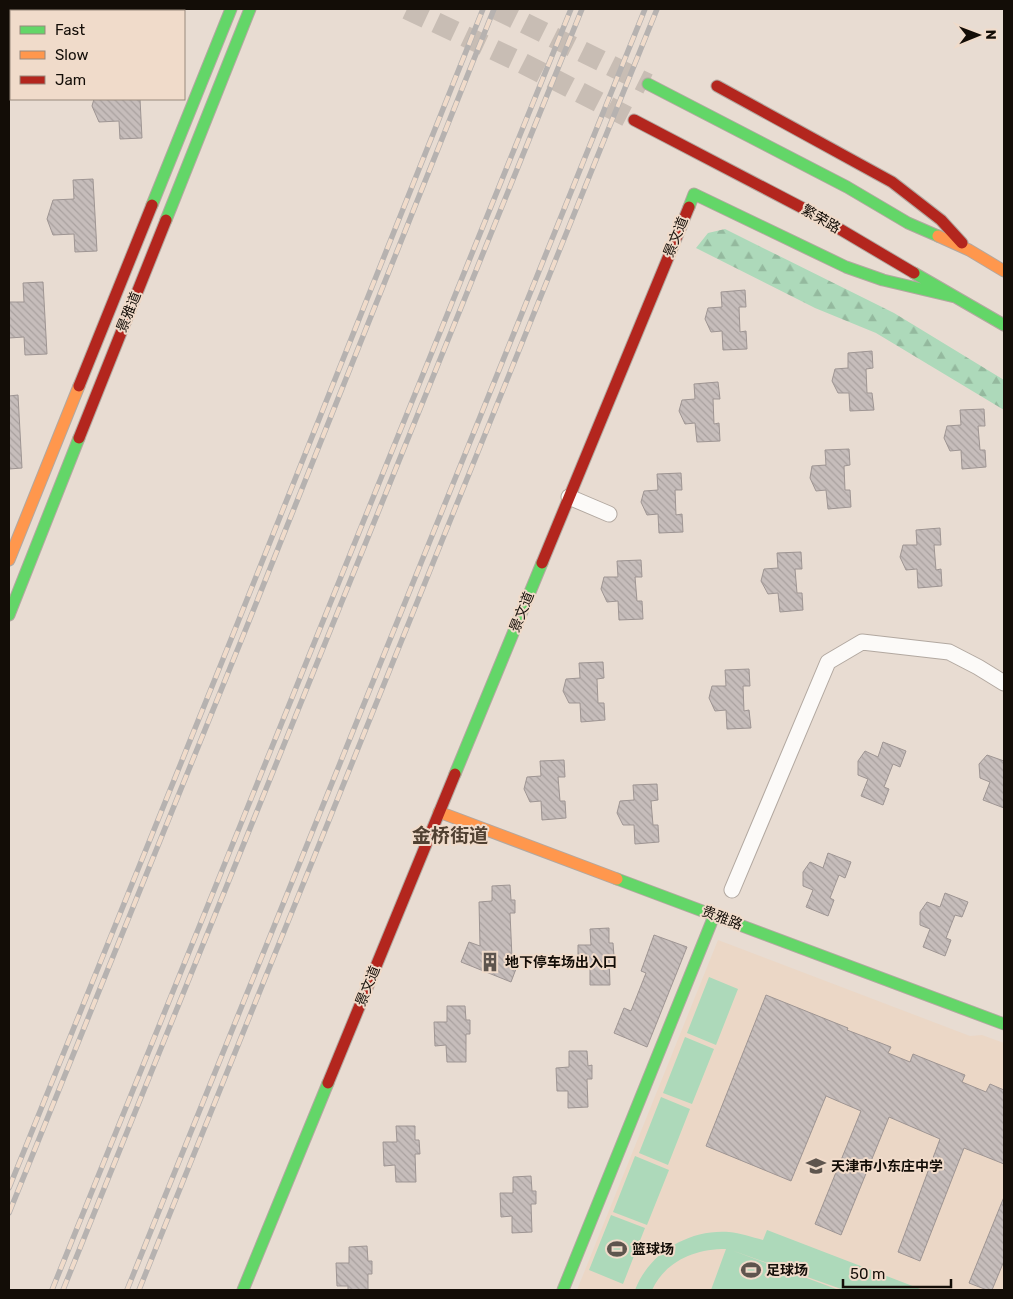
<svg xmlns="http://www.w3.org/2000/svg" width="1013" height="1299" font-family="Rubik,'Noto Sans SC',sans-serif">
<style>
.built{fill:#ebd7c6}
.forest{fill:url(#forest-firs)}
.pitch{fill:#add9ba}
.building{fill:url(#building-back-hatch);stroke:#9e9593}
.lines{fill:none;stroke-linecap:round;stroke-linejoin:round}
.secondary-tunnel{stroke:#c8bdb4;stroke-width:21;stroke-dasharray:21 11;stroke-linecap:butt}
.street-casing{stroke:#b2a8a0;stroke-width:17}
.fast-casing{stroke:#b2a8a0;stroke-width:13}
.slow-casing{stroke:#b2a8a0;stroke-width:13}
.jam-casing{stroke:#b2a8a0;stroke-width:13}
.street{stroke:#fcfaf8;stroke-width:15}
.fast{stroke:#63d668;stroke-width:11}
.slow{stroke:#ff974d;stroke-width:11}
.jam{stroke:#b3261e;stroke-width:11}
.rail-casing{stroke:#b6b2b0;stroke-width:5.5}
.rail{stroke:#f0dbca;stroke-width:4;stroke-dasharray:11;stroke-linecap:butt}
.labels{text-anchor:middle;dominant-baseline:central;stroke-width:4;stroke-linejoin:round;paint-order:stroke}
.street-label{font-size:14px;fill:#130d07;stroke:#f0dbca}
.poi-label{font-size:14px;font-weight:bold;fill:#130d07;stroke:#f0dbca;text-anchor:start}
.district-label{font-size:19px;font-weight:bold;fill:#514132;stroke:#f0dbca}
</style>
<defs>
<pattern id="forest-firs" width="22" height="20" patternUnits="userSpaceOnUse" patternTransform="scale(1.25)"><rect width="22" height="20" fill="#add9ba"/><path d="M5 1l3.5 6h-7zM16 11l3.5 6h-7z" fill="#94b99e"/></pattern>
<pattern id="building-back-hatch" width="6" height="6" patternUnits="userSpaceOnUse" patternTransform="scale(1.25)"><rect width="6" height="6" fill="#c6bdbb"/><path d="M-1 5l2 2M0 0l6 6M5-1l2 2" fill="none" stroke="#a9a19f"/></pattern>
</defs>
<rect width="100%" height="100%" fill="#e8dcd2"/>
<!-- built -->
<path class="built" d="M718 940 970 1036 982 1035 1004 1043V1290H577Z"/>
<!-- forest -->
<path class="forest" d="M725 229 894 313 1004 380V410L876 333 815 308 696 248 708 233Z"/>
<!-- pitch -->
<path class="pitch" d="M709 977 738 989 716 1045 687 1033Z
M685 1037 714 1049 692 1104 663 1093Z
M661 1097 690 1109 668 1165 639 1153Z
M635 1156 669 1170 647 1225 613 1212Z
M611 1215 645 1228 623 1284 589 1270Z
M767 1230 923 1290H844L731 1250 839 1290H711L726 1249C694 1249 666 1261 652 1290H635C649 1253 689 1229 729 1232 740 1233 752 1237 763 1240Z"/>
<!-- building -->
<path class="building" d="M94 99H140L142 138 120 139 119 121 99 122 92 106Z
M93 179 97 251 75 252 74 234 53 235 47 219 53 200 74 199 73 180Z
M43 282 47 354 25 355 24 337 9 338V302H24L23 283Z
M745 290 746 307H739L740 332 746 331 747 349 723 350 722 331 711 332 705 319 708 308 722 307 721 292Z
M872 351 873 368 866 369 867 393H872L874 410 850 411 849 393H838L832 381 835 369 848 368V353Z
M718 382 720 399H713L714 424 719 423 720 441 697 442 695 423 685 424 679 411 682 400 695 399 694 384Z
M18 395 22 468 9 469V396Z
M984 409 985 426H978L980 450H985L986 467 962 469 961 450 950 451 944 438 947 426 961 425 960 410Z
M849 449 850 465 844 466 845 490H850L851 507 828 509 826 490 816 491 810 478 812 466 826 465 825 450Z
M681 473 682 490H675L676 515 682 514 683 532 659 533 658 514 647 515 641 502 644 491 658 490 657 474Z
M940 528 941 545H934L936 570 941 569 942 586 918 588 917 569 906 570 900 557 903 545H917L916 530Z
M801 552 802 569H795L797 593H802L803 610 780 612 778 593 768 594 761 581 764 569 778 568 777 553Z
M641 560 642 577H635L637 601H642L643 619 619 620 618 601 607 602 601 589 604 577H618L617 561Z
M603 662 604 678 597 679 598 703H604L605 720 581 722 580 703H569L563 691 566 679 580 678 579 663Z
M749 669 750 686H743L744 711 749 710 751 728 727 729 726 710 715 711 709 698 712 686H726L725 670Z
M883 742 906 751 900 767 893 764 884 787 889 789 883 805 861 796 868 779 858 775V761L865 751 878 757Z
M987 755 1004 761V808L983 800 990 782 980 778 979 764Z
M564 760 565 777H558L560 801H565L566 818 542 820 541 801 530 802 524 789 527 777 541 776 540 761Z
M657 784 658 800 651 801 653 825H658L659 842 635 844 634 825H623L617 813 620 801 634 800 633 785Z
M828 853 851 862 845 878 839 875 830 898 834 900 828 916 806 907 813 890 803 886V872L810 862 823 868Z
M510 885 511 900H515V913H510L512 958 519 961 511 982 461 962 469 942 480 946 479 902 492 901V886Z
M945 893 968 902 962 917 955 915 946 938 951 940 945 956 923 947 930 929 920 925V912L927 902 940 907Z
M609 928V943H613L614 956H609L610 985H590V968H578V945H591L590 929Z
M654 935 687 947 647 1047 614 1033 624 1008 631 1011 646 973 641 971Z
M766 995 848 1028 847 1030 891 1047 888 1053 910 1062 913 1054 965 1075 962 1082 986 1092 990 1084 1004 1090V1164L964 1148 920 1261 898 1252 940 1139 889 1117 841 1235 815 1224 861 1111 826 1096 791 1181 706 1146Z
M447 1006H465L466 1020H470V1034H466V1062H447L446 1045 435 1046 434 1022H447Z
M569 1051H587L588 1066 592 1065V1079H587L588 1107 568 1108V1091H557L556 1068 569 1067Z
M396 1126H415V1140H419L420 1154H415L416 1182H396L395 1165 384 1166 383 1142H397Z
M531 1176 532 1191H536V1204H531L532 1232 512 1233V1216L501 1217 500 1193H513V1177Z
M1004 1197V1261L992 1290H987L969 1283Z
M367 1246 368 1261H372V1274H368V1290H348V1286H337L336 1263H349V1247Z"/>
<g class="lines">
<!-- secondary-tunnel -->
<path class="secondary-tunnel" d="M407 9 518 61 634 120
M496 9 648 84"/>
<defs>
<path id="street" d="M569 497 609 514
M732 890 828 662 862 642 949 652 978 667 1004 683"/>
<path id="fast" d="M648 84 847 187 908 223 938 236
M152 205 231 9
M689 207 694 194 846 267 883 280 955 297
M166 220 250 9
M914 273 1004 325
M9 615 79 438
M455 774 542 563
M617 879 1004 1024
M243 1290 328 1083
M563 1290 714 916"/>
<path id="slow" d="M938 236 969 250 1004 271
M9 560 79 386
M439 812 617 879"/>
<path id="jam" d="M717 86 892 182 941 220 962 243
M634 120 816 215 914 273
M79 386 152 205
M79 438 166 220
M542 563 689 207
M328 1083 455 774"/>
</defs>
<!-- street casing -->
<use href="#street" class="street-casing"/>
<!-- fast casing -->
<use href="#fast" class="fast-casing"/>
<!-- slow casing -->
<use href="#slow" class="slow-casing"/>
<!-- jam casing -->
<use href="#jam" class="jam-casing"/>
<!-- street -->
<use href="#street" class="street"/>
<!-- fast -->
<use href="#fast" class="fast"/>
<!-- slow -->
<use href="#slow" class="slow"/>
<!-- jam -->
<use href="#jam" class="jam"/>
<defs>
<path id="rail" d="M9 1188 234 632 483 9
M9 1213 243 636 494 9
M52 1290 571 9
M63 1290 582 9
M127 1290 645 9
M139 1290 657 9"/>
</defs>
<!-- rail casing -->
<use href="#rail" class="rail-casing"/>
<!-- rail -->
<use href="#rail" class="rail"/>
</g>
<!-- icons -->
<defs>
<symbol id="building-bare" viewBox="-9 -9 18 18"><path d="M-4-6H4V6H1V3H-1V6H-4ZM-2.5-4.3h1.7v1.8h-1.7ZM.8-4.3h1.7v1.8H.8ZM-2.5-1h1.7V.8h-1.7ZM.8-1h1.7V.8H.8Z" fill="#5e554e" stroke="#f0dbca" stroke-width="2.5" paint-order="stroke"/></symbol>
<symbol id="school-bare" viewBox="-9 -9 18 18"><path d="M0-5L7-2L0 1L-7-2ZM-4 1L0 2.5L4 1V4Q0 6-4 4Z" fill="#5e554e" stroke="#f0dbca" stroke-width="2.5" paint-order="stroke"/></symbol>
<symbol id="stadium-bare" viewBox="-9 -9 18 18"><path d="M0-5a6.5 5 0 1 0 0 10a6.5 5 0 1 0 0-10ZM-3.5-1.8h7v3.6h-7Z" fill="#5e554e" stroke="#f0dbca" stroke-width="2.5" paint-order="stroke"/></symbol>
</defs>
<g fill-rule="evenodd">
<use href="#building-bare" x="476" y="948" width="28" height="28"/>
<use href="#school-bare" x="802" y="1152" width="28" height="28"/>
<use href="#stadium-bare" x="603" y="1235" width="28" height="28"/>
<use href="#stadium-bare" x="737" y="1256" width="28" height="28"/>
</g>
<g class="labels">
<!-- street labels -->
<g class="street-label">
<text transform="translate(821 219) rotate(30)">繁荣路</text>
<text transform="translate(676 237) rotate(-68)">景文道</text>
<text transform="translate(129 312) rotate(-68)">景雅道</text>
<text transform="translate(522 612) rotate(-68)">景文道</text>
<text transform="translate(722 918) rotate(21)">贵雅路</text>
<text transform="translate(368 986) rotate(-68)">景文道</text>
</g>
<!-- poi labels -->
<g class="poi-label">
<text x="505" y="962">地下停车场出入口</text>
<text x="831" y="1166">天津市小东庄中学</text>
<text x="632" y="1249">篮球场</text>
<text x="766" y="1270">足球场</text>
</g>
<!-- district labels -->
<g class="district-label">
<text x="450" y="835">金桥街道</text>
</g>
</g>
<!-- border -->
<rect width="1013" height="1299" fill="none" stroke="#130d07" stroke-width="20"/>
<!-- legend -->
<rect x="10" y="10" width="175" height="90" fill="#f0dbca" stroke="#98897c"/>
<rect x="20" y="26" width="25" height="8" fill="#63d668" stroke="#98897c"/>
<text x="55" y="35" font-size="15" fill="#130d07">Fast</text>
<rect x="20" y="51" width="25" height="8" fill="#ff974d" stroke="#98897c"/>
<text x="55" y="60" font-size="15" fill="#130d07">Slow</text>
<rect x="20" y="76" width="25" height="8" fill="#b3261e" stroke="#98897c"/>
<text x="55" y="85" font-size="15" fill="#130d07">Jam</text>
<!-- north arrow -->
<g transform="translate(978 35) rotate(89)" stroke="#f0dbca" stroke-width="4" paint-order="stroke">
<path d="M0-4L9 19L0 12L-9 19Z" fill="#130d07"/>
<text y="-8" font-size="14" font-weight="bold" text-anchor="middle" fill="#130d07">N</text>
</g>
<!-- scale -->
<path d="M843 1279v8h108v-8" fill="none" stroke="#130d07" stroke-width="2.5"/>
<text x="850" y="1279" font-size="15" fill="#130d07" stroke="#f0dbca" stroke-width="4" paint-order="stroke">50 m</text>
</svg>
